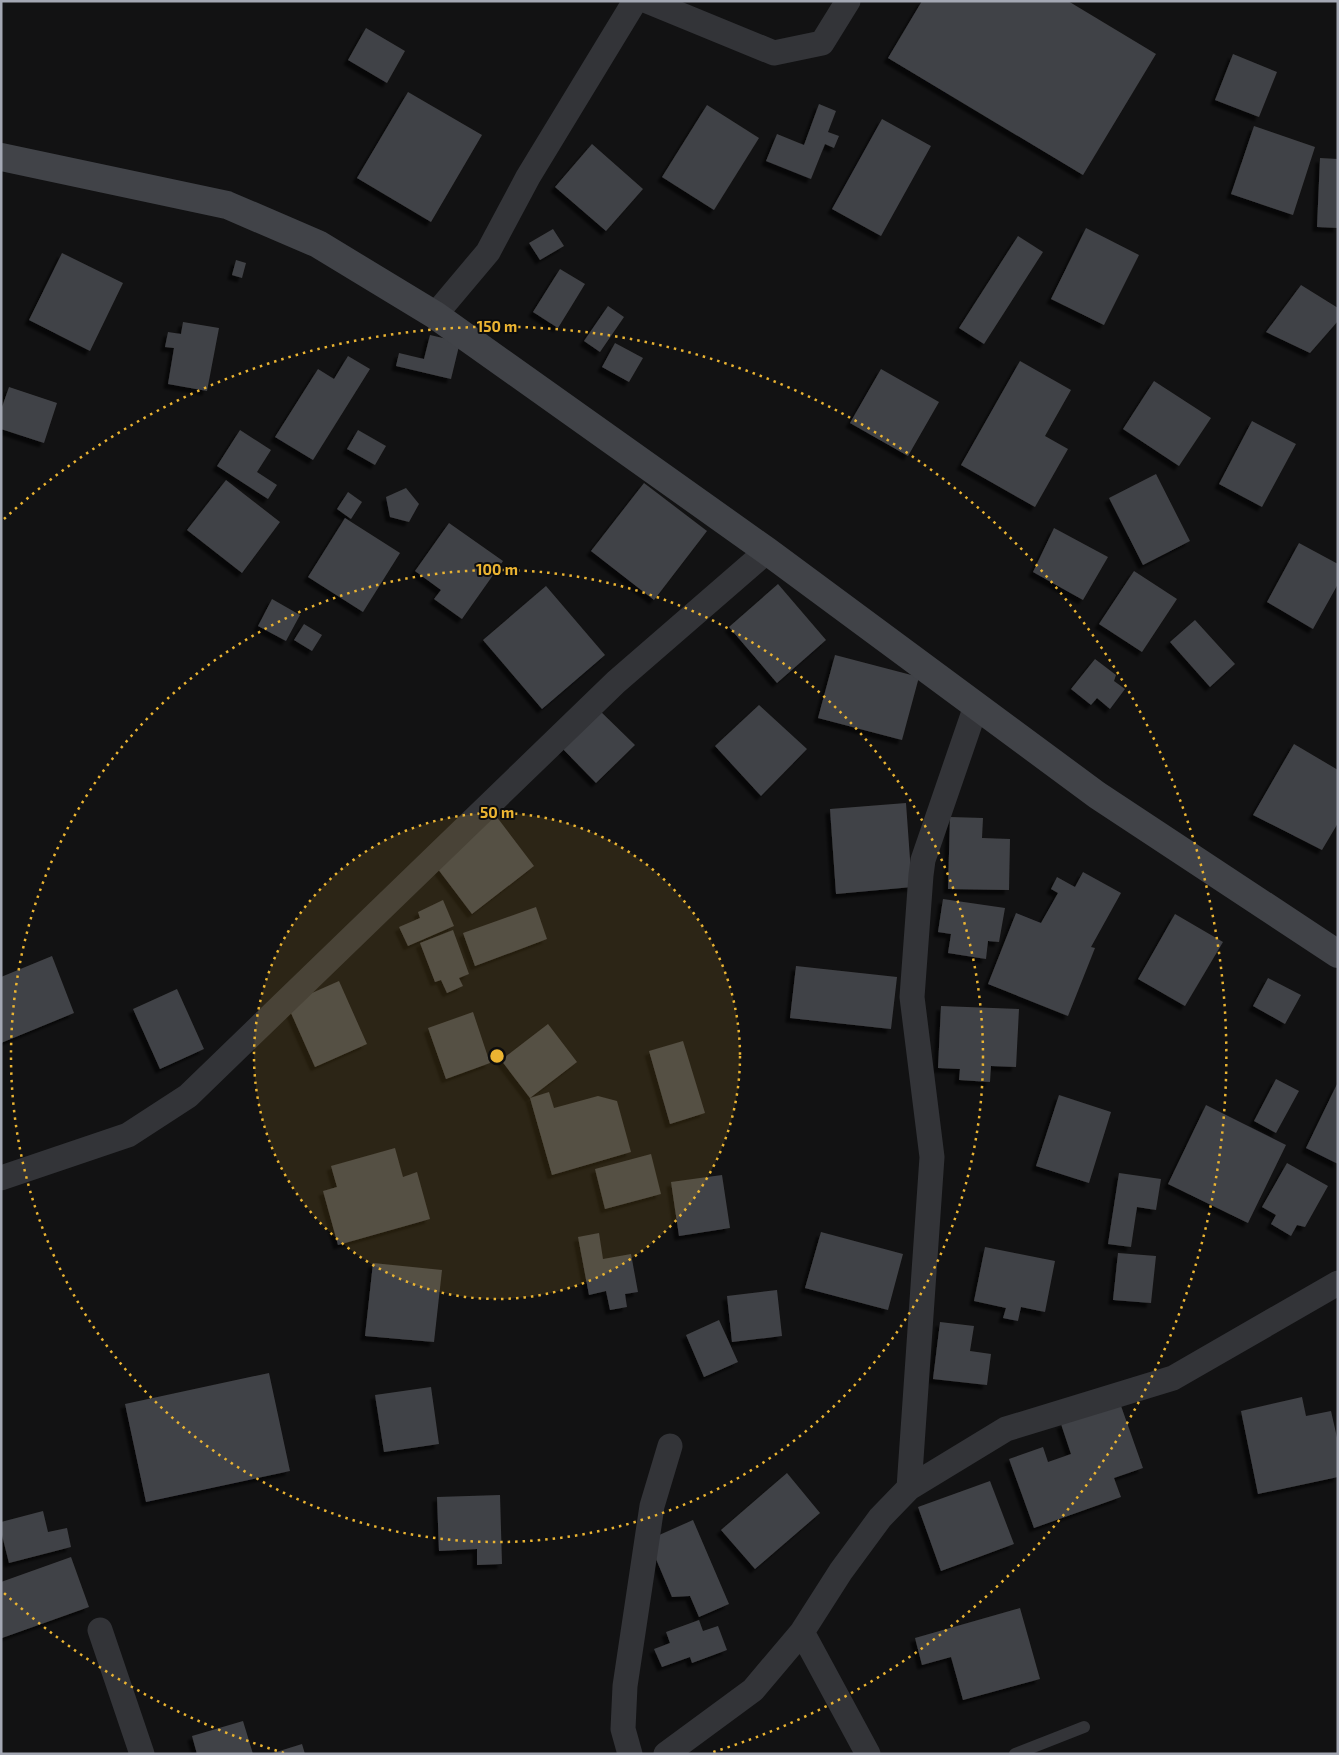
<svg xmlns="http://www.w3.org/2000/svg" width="1339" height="1755" font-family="'Exo 2',sans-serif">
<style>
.building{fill:#414246;filter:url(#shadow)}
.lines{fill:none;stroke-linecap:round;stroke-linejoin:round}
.lane{stroke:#333438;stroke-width:12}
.street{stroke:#333438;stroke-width:25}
.secondary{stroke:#414348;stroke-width:28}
.ring{fill:none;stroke:#ebb432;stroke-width:2.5;stroke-dasharray:2.5 5}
.centre{fill:#ebb432;stroke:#0d0d0e;stroke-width:2.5}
.ring-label{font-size:15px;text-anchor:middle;font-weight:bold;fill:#ebb432;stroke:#0d0d0e;stroke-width:4;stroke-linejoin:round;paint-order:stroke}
</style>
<defs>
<filter id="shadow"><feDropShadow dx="-4.5" dy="4.5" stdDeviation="1" flood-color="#0009"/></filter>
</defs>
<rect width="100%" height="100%" fill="#121213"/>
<!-- building -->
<path class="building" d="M922 1H1068L1156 54 1083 175 888 58Z
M366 28 405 51 387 83 348 60Z
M1233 54 1277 72 1259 117 1215 100Z
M408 92 482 135 431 222 357 178Z
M819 104 836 111 828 132 839 136 834 148 825 144 811 179 766 161 777 134 804 145Z
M707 105 759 138 714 210 662 177Z
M882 119 931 146 881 236 832 209Z
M1254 126 1315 147 1293 215 1231 194Z
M592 144 643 189 606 231 555 187Z
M1320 158 1338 159V228L1317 227Z
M1086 228 1139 255 1104 325 1051 299Z
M553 229 564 246 540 260 529 243Z
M1018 236 1043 252 984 344 959 328Z
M62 253 123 283 90 351 29 320Z
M236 260 246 263 242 278 232 275Z
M560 269 585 284 558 328 533 312Z
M1301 285 1338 308V321L1310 353 1266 332Z
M608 306 624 317 600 352 584 341Z
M183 322 219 328 207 391 168 384 174 348 165 347 168 332 181 334Z
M430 335 460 342 451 379 396 366 399 353 424 359Z
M615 343 643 358 629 382 602 367Z
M348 356 370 369 313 460 275 437 318 369 334 379Z
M1020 361 1071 390 1045 436 1068 449 1035 507 961 465Z
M881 369 939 402 908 456 850 423Z
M1154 381 1211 418 1179 466 1123 429Z
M9 387 57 403 44 443 1 429V410Z
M1252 421 1296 444 1262 507 1219 484Z
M240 430 271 450 257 472 277 485 268 499 217 466Z
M358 430 386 446 375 465 347 449Z
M1156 474 1190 541 1143 565 1109 498Z
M226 480 280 522 242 573 187 530Z
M644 483 707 531 654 600 591 551Z
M406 488 419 504 409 522 390 517 386 497Z
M348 492 362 502 351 519 337 509Z
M345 518 400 553 363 612 308 577Z
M449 523 503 561 462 619 434 599 441 590 415 571Z
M1054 528 1108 557 1083 600 1033 572Z
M1299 543 1338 564V584L1313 629 1267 602Z
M1134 571 1177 599 1142 652 1099 624Z
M778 584 826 640 777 683 729 627Z
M546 586 605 655 542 709 483 640Z
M272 599 300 615 286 641 258 626Z
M1195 620 1235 664 1210 687 1170 642Z
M304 624 322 635 312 651 294 640Z
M835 655 919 677 902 740 818 718Z
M1095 659 1116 675 1114 681 1125 689 1110 709 1097 698 1091 705 1071 689Z
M759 705 807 749 761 796 715 746Z
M597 708 635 745 596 783 560 746Z
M1294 744 1338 770V823L1322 850 1253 815Z
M906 803 912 887 836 894 830 809Z
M487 804 534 866 472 914 425 852Z
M950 817 983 818 982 838 1010 839 1009 890 948 889Z
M1083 872 1121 893 1091 947 1095 948 1068 1016 988 984 1016 913 1041 923 1058 893 1051 889 1057 877 1075 887Z
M943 899 1005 908 999 942 988 941 986 959 948 953 951 934 938 932Z
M443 900 454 926 408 946 399 927 420 918 418 912Z
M536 907 547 939 475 966 463 933Z
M1175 914 1223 942 1185 1006 1138 979Z
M453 930 469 974 459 978 463 986 447 993 441 980 435 982 420 943Z
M52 956 74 1013 1 1043V977Z
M796 966 897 977 891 1029 790 1018Z
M1268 978 1301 995 1285 1024 1253 1006Z
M339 981 367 1044 315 1067 287 1004Z
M177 989 204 1049 160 1069 133 1009Z
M941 1006 1019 1009 1016 1067 991 1066 990 1082 959 1080 960 1069 938 1068Z
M473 1012 490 1063 446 1079 428 1028Z
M548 1024 577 1062 530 1098 501 1060Z
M683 1041 705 1113 670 1124 649 1051Z
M1276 1079 1299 1091 1276 1133 1254 1121Z
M1338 1082V1164L1306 1148Z
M549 1092 554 1108 598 1096 617 1101 631 1152 552 1175 530 1098Z
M1059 1095 1111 1112 1089 1183 1036 1166Z
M1206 1105 1286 1145 1248 1223 1168 1184Z
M395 1148 403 1177 417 1172 430 1219 338 1245 323 1191 337 1187 331 1166Z
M651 1154 661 1194 605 1209 595 1169Z
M1287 1163 1328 1186 1305 1227 1297 1225 1291 1236 1271 1224 1276 1215 1262 1207Z
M1119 1173 1161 1179 1156 1210 1137 1207 1131 1247 1108 1244Z
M722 1175 730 1228 679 1236 671 1182Z
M821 1232 903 1254 888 1310 805 1288Z
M599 1233 603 1259 631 1254 638 1292 625 1294 627 1307 610 1310 606 1291 589 1295 578 1237Z
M985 1247 1055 1261 1045 1312 1021 1307 1018 1321 1003 1318 1006 1308 974 1301Z
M1118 1253 1156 1256 1151 1303 1113 1300Z
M373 1263 442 1270 434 1342 365 1336Z
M777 1290 782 1336 732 1342 727 1296Z
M719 1320 738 1362 704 1377 686 1335Z
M940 1322 974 1326 970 1351 991 1354 987 1385 933 1379Z
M269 1373 290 1471 146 1502 125 1404Z
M431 1387 439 1444 384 1452 375 1395Z
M1302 1397 1306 1416 1331 1411 1338 1442V1477L1258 1494 1241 1411Z
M1120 1403 1143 1468 1114 1478 1121 1497 1034 1528 1009 1459 1043 1447 1048 1462 1071 1454 1061 1424Z
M787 1473 820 1513 755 1569 721 1530Z
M990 1481 1014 1544 941 1571 918 1507Z
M500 1495 502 1564 477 1565V1549L439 1551 437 1497Z
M43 1511 48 1532 67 1528 71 1547 9 1563 1 1531V1522Z
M693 1520 729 1604 699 1617 690 1596 672 1597 648 1540Z
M71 1557 89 1607 2 1638 1 1582Z
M1020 1608 1040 1679 963 1700 951 1657 922 1665 915 1638Z
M699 1620 703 1631 718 1626 727 1650 692 1663 690 1657 662 1667 654 1649 670 1643 666 1632Z
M243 1721 253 1754H197L192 1736Z
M302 1744 305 1754H273V1753Z"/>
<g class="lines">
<!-- lane -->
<path class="lane" d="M1015 1754 1084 1727"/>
<!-- street -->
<path class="street" d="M647 1 774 53 822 43 848 1
M435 315 488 252 528 177 635 1
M1 1178 128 1135 188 1096 616 682 767 551
M909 1488 932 1157 912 997 921 875 923 860 976 706
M100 1630 142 1754
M802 1632 868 1754
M630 1754 623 1729 625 1686 652 1506 670 1446
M666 1754 753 1690 802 1632 841 1571 880 1518 909 1488 1006 1429 1173 1378 1338 1283"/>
<!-- secondary -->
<path class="secondary" d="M1 157 227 205 318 244 435 315 767 551 1097 795 1338 954"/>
</g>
<!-- distance rings -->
<circle cx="497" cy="1056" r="243" fill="#ebb432" fill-opacity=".12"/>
<g class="ring">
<circle cx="497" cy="1056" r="243"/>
<circle cx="497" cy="1056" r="486"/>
<path d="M284 1753A729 729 0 0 1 4 1593M4 519A729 729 0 1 1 710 1753"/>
</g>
<circle cx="497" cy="1056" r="8" class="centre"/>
<g class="ring-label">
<text x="497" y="332">150 m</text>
<text x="497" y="575">100 m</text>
<text x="497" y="818">50 m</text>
</g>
<!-- border -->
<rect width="1339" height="1755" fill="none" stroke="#a4a8b4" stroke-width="5"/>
</svg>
